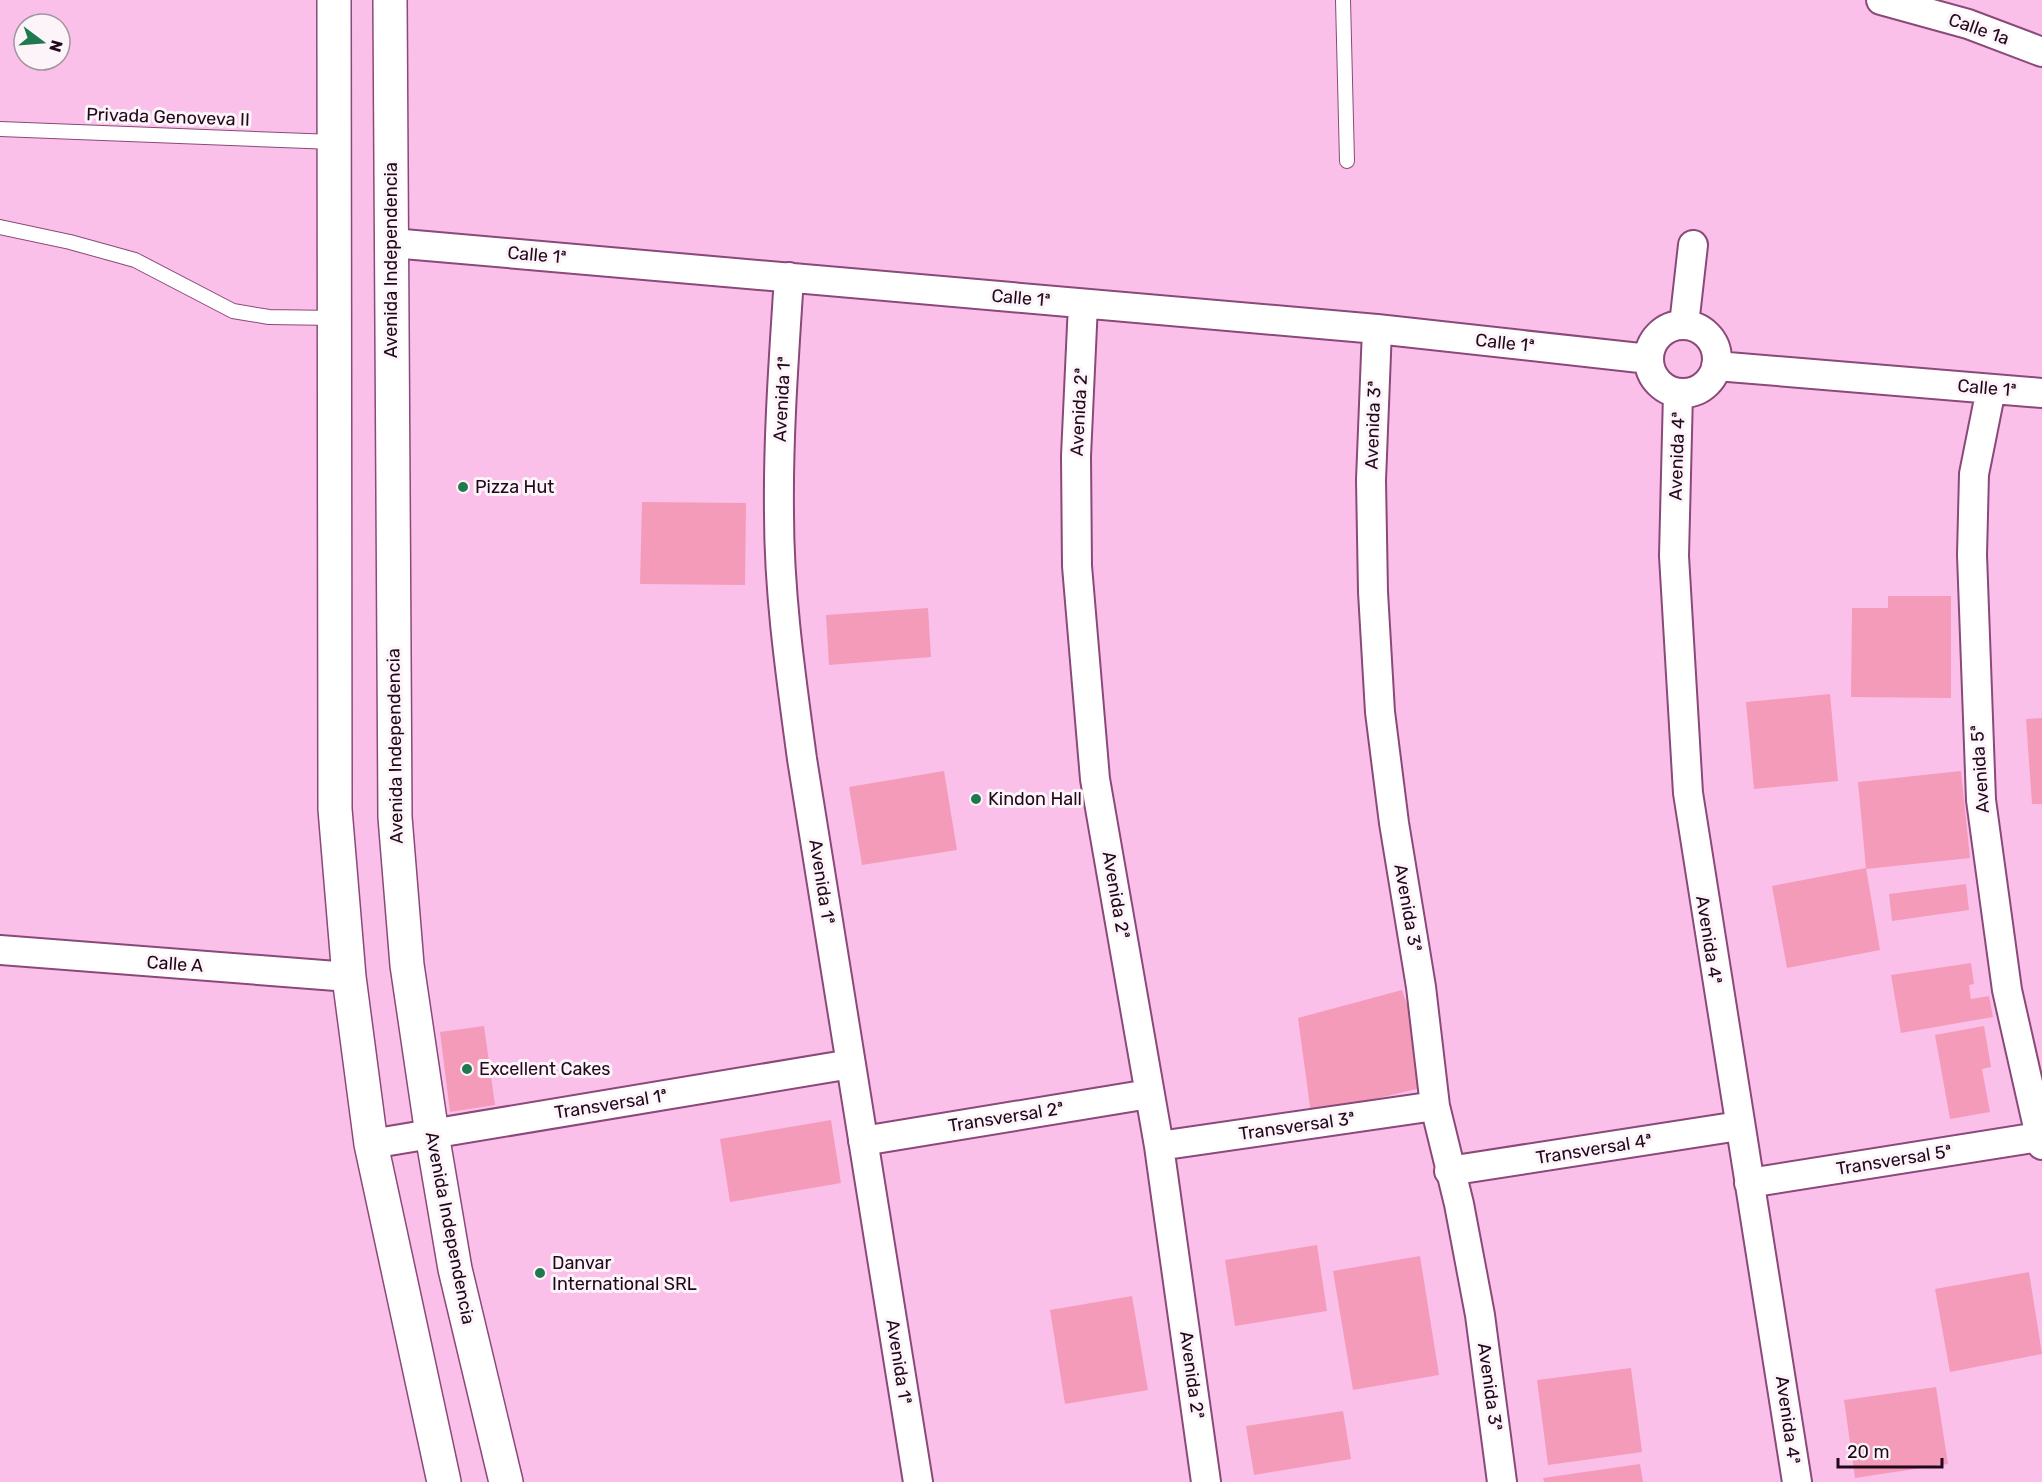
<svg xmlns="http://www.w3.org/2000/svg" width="2042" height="1482" font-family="Rubik,sans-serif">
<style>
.building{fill:#f39bb9}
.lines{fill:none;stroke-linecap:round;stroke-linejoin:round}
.lane-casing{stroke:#8a4979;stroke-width:16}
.street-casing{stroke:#8a4979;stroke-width:32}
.secondary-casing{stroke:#8a4979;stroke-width:36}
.lane{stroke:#fff;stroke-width:14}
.street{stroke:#fff;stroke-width:28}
.secondary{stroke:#fff;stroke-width:33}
.poi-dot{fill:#1f794e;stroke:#fcf4f9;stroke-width:2}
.labels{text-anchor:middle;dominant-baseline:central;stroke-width:6;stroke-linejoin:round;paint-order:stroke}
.street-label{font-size:18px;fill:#21081b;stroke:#fcf4f9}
.poi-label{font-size:18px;fill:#21081b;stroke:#fcf4f9;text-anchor:start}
</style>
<rect width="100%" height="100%" fill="#fbc0ea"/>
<!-- building -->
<path class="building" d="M642 502 746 503 745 585 640 584Z
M1888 596H1951V698L1851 697 1852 608H1888Z
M928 608 931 657 829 665 826 615Z
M1830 694 1838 781 1754 789 1746 702Z
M2042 718V804H2032L2026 719Z
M944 771 957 850 862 865 849 787Z
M1961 771 1970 858 1866 869 1858 782Z
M1866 868 1880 950 1787 968 1772 886Z
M1966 884 1969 910 1892 921 1889 894Z
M1971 963 1974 984 1969 985 1971 999 1989 996 1993 1017 1901 1033 1891 975Z
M1402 990 1415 1029 1421 1088 1311 1114 1298 1018Z
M484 1026 495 1105 450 1112 440 1032Z
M1984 1026 1991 1067 1982 1069 1990 1112 1950 1119 1935 1035Z
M831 1120 841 1183 730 1202 720 1139Z
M1317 1245 1327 1311 1235 1326 1225 1260Z
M1420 1256 1439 1375 1353 1390 1333 1271Z
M2029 1272 2042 1354 1950 1372 1935 1289Z
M1132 1296 1148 1390 1065 1404 1050 1310Z
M1631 1368 1642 1452 1548 1465 1537 1380Z
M1936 1387 1948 1464 1855 1478 1844 1400Z
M1343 1411 1351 1459 1254 1475 1246 1426Z
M1640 1464 1643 1482H1544L1543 1478Z"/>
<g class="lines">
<defs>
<path id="lane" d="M1343 0 1347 161
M0 129 334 142
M0 227 70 242 135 260 233 311 269 317 334 318"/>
<path id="street" d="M1881 0 1968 24 2042 52
M392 243 1377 329 1649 359
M789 277C784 356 778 435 779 514 779 596 791 677 802 759L918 1482
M1083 304 1076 456 1077 566 1095 779 1159 1146 1206 1482
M1684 325 1693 245
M1649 359a34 34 0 1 1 68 0a34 34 0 1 1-68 0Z
M1377 329 1371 480 1373 592 1380 712 1394 823 1421 987 1435 1106 1459 1204 1480 1315 1502 1482
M1716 366 2042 393
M1991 389 1974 474 1972 555 1981 800 2007 990 2042 1145
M1678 393 1674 556 1688 793 1797 1482
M0 950 349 977
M863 1141 1149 1094
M371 1144 851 1064
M1159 1146 1435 1106
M1449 1171 1739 1126
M1749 1183 2039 1137"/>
<path id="secondary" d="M334 0 335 809 349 977 371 1144 444 1482
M390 0 395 817 407 965 432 1134 455 1269 506 1482"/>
</defs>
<!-- lane casing -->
<use href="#lane" class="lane-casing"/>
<!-- street casing -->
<use href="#street" class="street-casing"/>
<!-- secondary casing -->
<use href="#secondary" class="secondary-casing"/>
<!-- lane -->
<use href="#lane" class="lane"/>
<!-- street -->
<use href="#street" class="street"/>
<!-- secondary -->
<use href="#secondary" class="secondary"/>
</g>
<!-- markers -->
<g class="poi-dot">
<circle cx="463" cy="487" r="6"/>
<circle cx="976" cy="799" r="6"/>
<circle cx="467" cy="1069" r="6"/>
<circle cx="540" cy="1273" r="6"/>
</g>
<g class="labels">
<!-- street labels -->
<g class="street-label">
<text transform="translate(1979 29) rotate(19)">Calle 1a</text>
<text transform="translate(168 117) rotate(2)">Privada Genoveva II</text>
<text transform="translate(537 255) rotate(5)">Calle 1ª</text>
<text transform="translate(391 260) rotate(-90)">Avenida Independencia</text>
<text transform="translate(1021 298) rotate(5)">Calle 1ª</text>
<text transform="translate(1505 343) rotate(6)">Calle 1ª</text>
<text transform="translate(1987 388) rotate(5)">Calle 1ª</text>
<text transform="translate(782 399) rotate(-87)">Avenida 1ª</text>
<text transform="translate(1079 412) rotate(-87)">Avenida 2ª</text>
<text transform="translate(1373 425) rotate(-88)">Avenida 3ª</text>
<text transform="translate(1677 456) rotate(-88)">Avenida 4ª</text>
<text transform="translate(395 746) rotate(-91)">Avenida Independencia</text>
<text transform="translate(1980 769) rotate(-94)">Avenida 5ª</text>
<text transform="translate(822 882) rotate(81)">Avenida 1ª</text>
<text transform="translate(1116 895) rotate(80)">Avenida 2ª</text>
<text transform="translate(1408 908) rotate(80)">Avenida 3ª</text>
<text transform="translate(1709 940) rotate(81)">Avenida 4ª</text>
<text transform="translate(175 964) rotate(4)">Calle A</text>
<text transform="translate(611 1104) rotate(-9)">Transversal 1ª</text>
<text transform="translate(1006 1117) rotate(-9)">Transversal 2ª</text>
<text transform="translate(1297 1126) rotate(-8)">Transversal 3ª</text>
<text transform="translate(1594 1149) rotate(-9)">Transversal 4ª</text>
<text transform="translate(1894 1160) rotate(-9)">Transversal 5ª</text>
<text transform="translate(450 1228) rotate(79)">Avenida Independencia</text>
<text transform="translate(899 1362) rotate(81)">Avenida 1ª</text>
<text transform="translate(1192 1375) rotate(82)">Avenida 2ª</text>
<text transform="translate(1490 1387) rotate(82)">Avenida 3ª</text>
<text transform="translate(1788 1420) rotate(82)">Avenida 4ª</text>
</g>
<!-- poi labels -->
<g class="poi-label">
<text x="475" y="487">Pizza Hut</text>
<text x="988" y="799">Kindon Hall</text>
<text x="479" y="1069">Excellent Cakes</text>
<text x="552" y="1263">Danvar<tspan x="552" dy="21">International SRL</tspan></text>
</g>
</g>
<!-- north arrow -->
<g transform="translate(42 42) rotate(106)"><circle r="28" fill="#fcf4f9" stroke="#a496a0" stroke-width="1.5"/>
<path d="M0-4.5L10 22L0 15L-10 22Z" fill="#1f794e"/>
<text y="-9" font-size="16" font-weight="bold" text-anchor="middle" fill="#21081b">N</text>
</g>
<!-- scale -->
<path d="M1838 1458v9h104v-9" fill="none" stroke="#21081b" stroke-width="3"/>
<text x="1847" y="1458" font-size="18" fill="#21081b" stroke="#fcf4f9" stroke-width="4.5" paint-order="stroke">20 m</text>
</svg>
